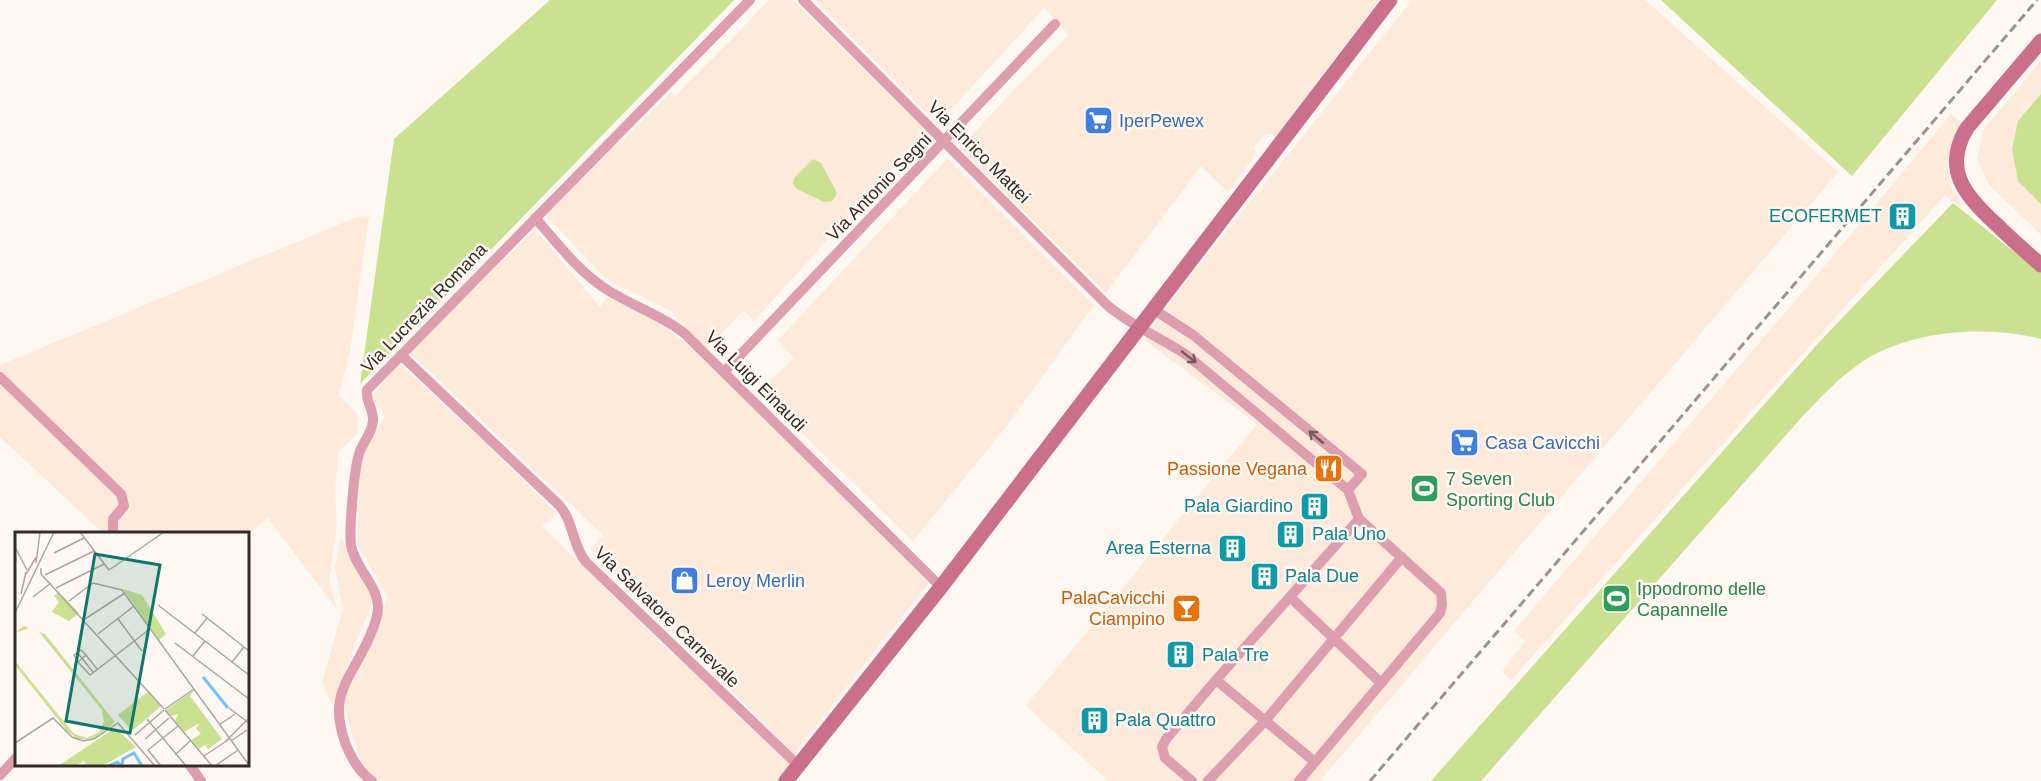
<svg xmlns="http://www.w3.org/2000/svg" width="2041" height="781" font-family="Arial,sans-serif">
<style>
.built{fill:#fdeada}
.green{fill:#cae191}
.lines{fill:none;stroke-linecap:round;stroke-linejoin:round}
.street{stroke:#dd9eaf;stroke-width:10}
.secondary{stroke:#ca6f8c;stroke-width:15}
.rail{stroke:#9b948e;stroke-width:3;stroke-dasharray:9 4.5;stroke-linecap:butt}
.oneway{stroke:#765a5d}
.labels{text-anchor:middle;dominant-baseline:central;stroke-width:5;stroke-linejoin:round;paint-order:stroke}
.shop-label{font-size:18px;fill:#366cbe;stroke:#fff8f2;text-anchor:start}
.street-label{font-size:18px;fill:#322c26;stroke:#fff8f2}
.culture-label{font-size:18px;fill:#0d838f;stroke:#fff8f2;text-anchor:start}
.food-label{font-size:18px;fill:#c56008;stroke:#fff8f2;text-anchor:end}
.leisure-label{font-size:18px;fill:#27864d;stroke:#fff8f2;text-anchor:start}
.inset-river{fill:none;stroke:#72c2fc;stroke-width:3}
.inset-road{fill:none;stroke:#ada6a0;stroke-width:1.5}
.view{fill:#0f766e;fill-opacity:0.15;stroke:#0f766e;stroke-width:3}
.inset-edge{fill:none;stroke:#322c26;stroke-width:3}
</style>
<rect width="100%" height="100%" fill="#fff8f2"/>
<!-- built -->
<path class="built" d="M769 0H793L927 133 876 186 754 321 744 310 706 349 671 311 608 281 545 215 613 141 618 145 671 92 675 96 731 40Z
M815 0H1379L1276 136 1265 134 1254 147 1257 153 1228 192 1201 166 1106 293 960 148 1012 92 1069 35 1044 8 938 124Z
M1412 0H1645L1838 172 1320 781H1108L1026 706 1257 424 1144 340 1181 288Z
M2041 61V235L1989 185 1977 159 1983 130Z
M1951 114 1962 123 1952 141 1947 165 1951 186 1962 203 1959 207 1945 195 1511 680 1502 672 1525 641 1514 631 1839 249Z
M948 158 1094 305 1006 427 913 541 759 391 794 358 778 340Z
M369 216 350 351 339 395 357 414 358 433 339 451 335 489 337 527 329 579 337 610 268 518 248 534 103 533 0 437V365L357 217Z
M535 229 600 307 607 297 661 324 692 348 929 583 794 754 591 549 603 535 409 352Z
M399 363 482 440 557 514 542 526 673 655 677 653 793 766 781 781H380L365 772 350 729 343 696 365 660 388 597 357 544 361 455 385 416 371 397Z
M340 536 373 600 332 705 322 682 343 609 335 569Z"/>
<!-- green -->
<path class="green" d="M550 0H734L360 384 394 139Z
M1661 0H1997L1852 176Z
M2041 94V204L2018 181 2012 149 2018 121Z
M813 159 821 163 836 191V196L832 201 824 202 797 189 793 184 794 178Z
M1953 203 2041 273V339C1986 325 1911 330 1862 362 1839 377 1820 398 1801 418L1481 781H1431L1822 339Z"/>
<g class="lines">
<!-- street -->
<path class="street" d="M803 0 1107 305C1131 326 1162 338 1188 356L1348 490 1359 519 1441 593 1442 605 1440 613 1315 762 1216 680 1359 519
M535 218C556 241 577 270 603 287 629 305 660 314 684 333L941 587
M1153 309 1193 335 1362 474 1348 490
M401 355 559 505C574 522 572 545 586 562L799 766
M724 372 1055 24
M0 377 121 494 124 506 113 519V534
M1290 597 1381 683
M189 764 201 781
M0 775 16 758
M372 781C359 772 352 759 346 745 327 694 350 681 369 638 373 629 378 618 378 608 378 585 355 568 351 545 349 530 354 470 359 454 362 443 372 434 373 421 374 409 365 401 367 390L750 0
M1192 781 1165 758 1162 747 1166 739 1216 680
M1208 781 1265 721 1402 557
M1299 781 1315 762"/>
<!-- secondary -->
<path class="secondary" d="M2041 41 1967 128C1942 169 1965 196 1996 224 2010 238 2026 252 2041 265
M786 781 941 587 1390 0"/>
<!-- rail -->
<path class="rail" d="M1370 781 2037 0"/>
</g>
<!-- one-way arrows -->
<defs><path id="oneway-shaft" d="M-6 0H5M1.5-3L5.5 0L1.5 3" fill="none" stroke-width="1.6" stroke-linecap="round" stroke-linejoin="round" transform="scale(1.5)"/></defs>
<g class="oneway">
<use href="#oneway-shaft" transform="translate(1189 357) rotate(38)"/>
<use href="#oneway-shaft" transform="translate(1316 437) rotate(-140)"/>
</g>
<!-- icons -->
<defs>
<symbol id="supermarket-square" viewBox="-11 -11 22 22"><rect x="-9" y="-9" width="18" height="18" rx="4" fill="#3f7fe0" stroke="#fff8f2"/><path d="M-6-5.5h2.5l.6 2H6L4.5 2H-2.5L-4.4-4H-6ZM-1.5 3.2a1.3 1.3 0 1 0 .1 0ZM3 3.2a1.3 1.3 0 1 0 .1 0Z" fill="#fff"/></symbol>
<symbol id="building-square" viewBox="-11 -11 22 22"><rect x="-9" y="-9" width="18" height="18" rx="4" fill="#0f9aa8" stroke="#fff8f2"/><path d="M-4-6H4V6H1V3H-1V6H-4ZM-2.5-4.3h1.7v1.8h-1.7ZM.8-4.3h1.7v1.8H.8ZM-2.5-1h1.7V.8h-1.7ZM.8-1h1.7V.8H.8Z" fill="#fff"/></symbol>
<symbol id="restaurant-square" viewBox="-11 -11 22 22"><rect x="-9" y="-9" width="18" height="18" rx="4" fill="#e8710a" stroke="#fff8f2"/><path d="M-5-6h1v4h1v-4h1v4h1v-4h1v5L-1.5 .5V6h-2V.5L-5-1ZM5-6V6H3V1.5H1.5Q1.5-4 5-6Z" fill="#fff"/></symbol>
<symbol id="stadium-square" viewBox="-11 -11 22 22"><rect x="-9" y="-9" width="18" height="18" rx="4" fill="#2e9e5b" stroke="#fff8f2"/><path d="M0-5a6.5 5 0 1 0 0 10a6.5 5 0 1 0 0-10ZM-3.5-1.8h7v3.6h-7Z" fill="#fff"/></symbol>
<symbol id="shop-square" viewBox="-11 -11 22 22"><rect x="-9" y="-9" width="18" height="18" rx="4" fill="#3f7fe0" stroke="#fff8f2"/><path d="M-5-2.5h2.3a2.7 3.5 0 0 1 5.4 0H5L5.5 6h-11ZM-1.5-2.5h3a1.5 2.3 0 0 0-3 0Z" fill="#fff"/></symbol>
<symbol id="bar-square" viewBox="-11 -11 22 22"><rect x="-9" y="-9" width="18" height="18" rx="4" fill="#e8710a" stroke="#fff8f2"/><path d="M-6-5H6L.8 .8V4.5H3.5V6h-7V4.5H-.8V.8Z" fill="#fff"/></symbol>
</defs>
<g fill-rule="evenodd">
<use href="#supermarket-square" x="1082" y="104" width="33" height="33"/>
<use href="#building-square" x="1886" y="200" width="33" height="33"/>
<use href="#supermarket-square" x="1448" y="426" width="33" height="33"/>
<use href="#restaurant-square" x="1312" y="452" width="33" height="33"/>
<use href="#stadium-square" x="1408" y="472" width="33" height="33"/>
<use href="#building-square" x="1298" y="490" width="33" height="33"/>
<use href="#building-square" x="1274" y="518" width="33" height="33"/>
<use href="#building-square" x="1216" y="532" width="33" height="33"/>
<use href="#building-square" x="1248" y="560" width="33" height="33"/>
<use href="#shop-square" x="668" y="564" width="33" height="33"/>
<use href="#stadium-square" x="1600" y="582" width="33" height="33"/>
<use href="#bar-square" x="1170" y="592" width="33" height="33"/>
<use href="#building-square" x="1164" y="638" width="33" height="33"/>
<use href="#building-square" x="1078" y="704" width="33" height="33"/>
</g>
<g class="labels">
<!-- shop labels -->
<g class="shop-label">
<text x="1119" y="121">IperPewex</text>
<text x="1485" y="443">Casa Cavicchi</text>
<text x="706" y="581">Leroy Merlin</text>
</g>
<!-- street labels -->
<g class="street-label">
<text transform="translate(979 152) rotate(45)">Via Enrico Mattei</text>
<text transform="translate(879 187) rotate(-46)">Via Antonio Segni</text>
<text transform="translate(424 308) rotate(-46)">Via Lucrezia Romana</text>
<text transform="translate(756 381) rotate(45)">Via Luigi Einaudi</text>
<text transform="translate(667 617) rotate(44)">Via Salvatore Carnevale</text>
</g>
<!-- culture labels -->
<g class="culture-label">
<text x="1882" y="216" text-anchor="end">ECOFERMET</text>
<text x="1293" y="506" text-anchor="end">Pala Giardino</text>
<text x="1312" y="534">Pala Uno</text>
<text x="1211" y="548" text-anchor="end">Area Esterna</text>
<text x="1285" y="576">Pala Due</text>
<text x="1202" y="655">Pala Tre</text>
<text x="1115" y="720">Pala Quattro</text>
</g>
<!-- food labels -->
<g class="food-label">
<text x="1307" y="469">Passione Vegana</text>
<text x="1165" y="598">PalaCavicchi<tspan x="1165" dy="21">Ciampino</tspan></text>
</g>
<!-- leisure labels -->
<g class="leisure-label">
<text x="1446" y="479">7 Seven<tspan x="1446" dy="21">Sporting Club</tspan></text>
<text x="1637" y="589">Ippodromo delle<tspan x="1637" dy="21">Capannelle</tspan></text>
</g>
</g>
<!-- overview -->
<g transform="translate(15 532)">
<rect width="234" height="234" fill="#fff8f2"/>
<path d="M108 57 127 63 151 102 144 108ZM44 60 64 81 54 89 37 80 44 70 39 64ZM9 94 30 102 100 190 84 204 77 208 63 207 52 199 0 133V129L59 202 72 206 84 200 89 190 87 178 24 100 14 96 0 101ZM179 158 175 164 207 207 193 217 190 213 184 217 176 208 186 202 181 197 184 191 169 200 160 189 163 182 156 184 151 178ZM134 159 146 174 117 199 103 183ZM100 196 121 215 87 234H72L69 229 60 234H43Z" fill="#cae191"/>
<path class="inset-river" d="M188 145 213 176M94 234 102 230 107 234 108 227 119 221 127 234"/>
<path class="inset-road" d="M65 0 94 38 149 0M0 15 12 38M39 21 69 6M21 31 25 0M26 36V42L149 177M11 42 22 24M30 43 79 19M41 56 89 32M6 62 11 40M18 65 36 51M54 69 78 51 107 58 234 233M143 73 234 143M0 81 39 0M187 82 234 119M70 87 110 61M103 87 127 119M180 101 192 86M83 102 119 74M160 111 234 167M62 120 78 140M178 124 190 109M63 130 59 123 66 118 71 123M217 130 229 115M82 137 71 123 63 130 75 143 135 97M214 176 234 191M150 177 179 157M150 178 197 234M132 187 171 234M204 193 220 182M120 203 149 178M130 207 154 186M216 209 232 198M210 210 234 186M0 211 38 186 57 205 68 209 79 207 103 191 140 234M160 223 175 209M189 224 213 208M146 234 133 218 163 194M200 234 223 218"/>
<path class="view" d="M80 22 145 33 115 201 51 189Z"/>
<rect width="234" height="234" class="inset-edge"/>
</g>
</svg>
